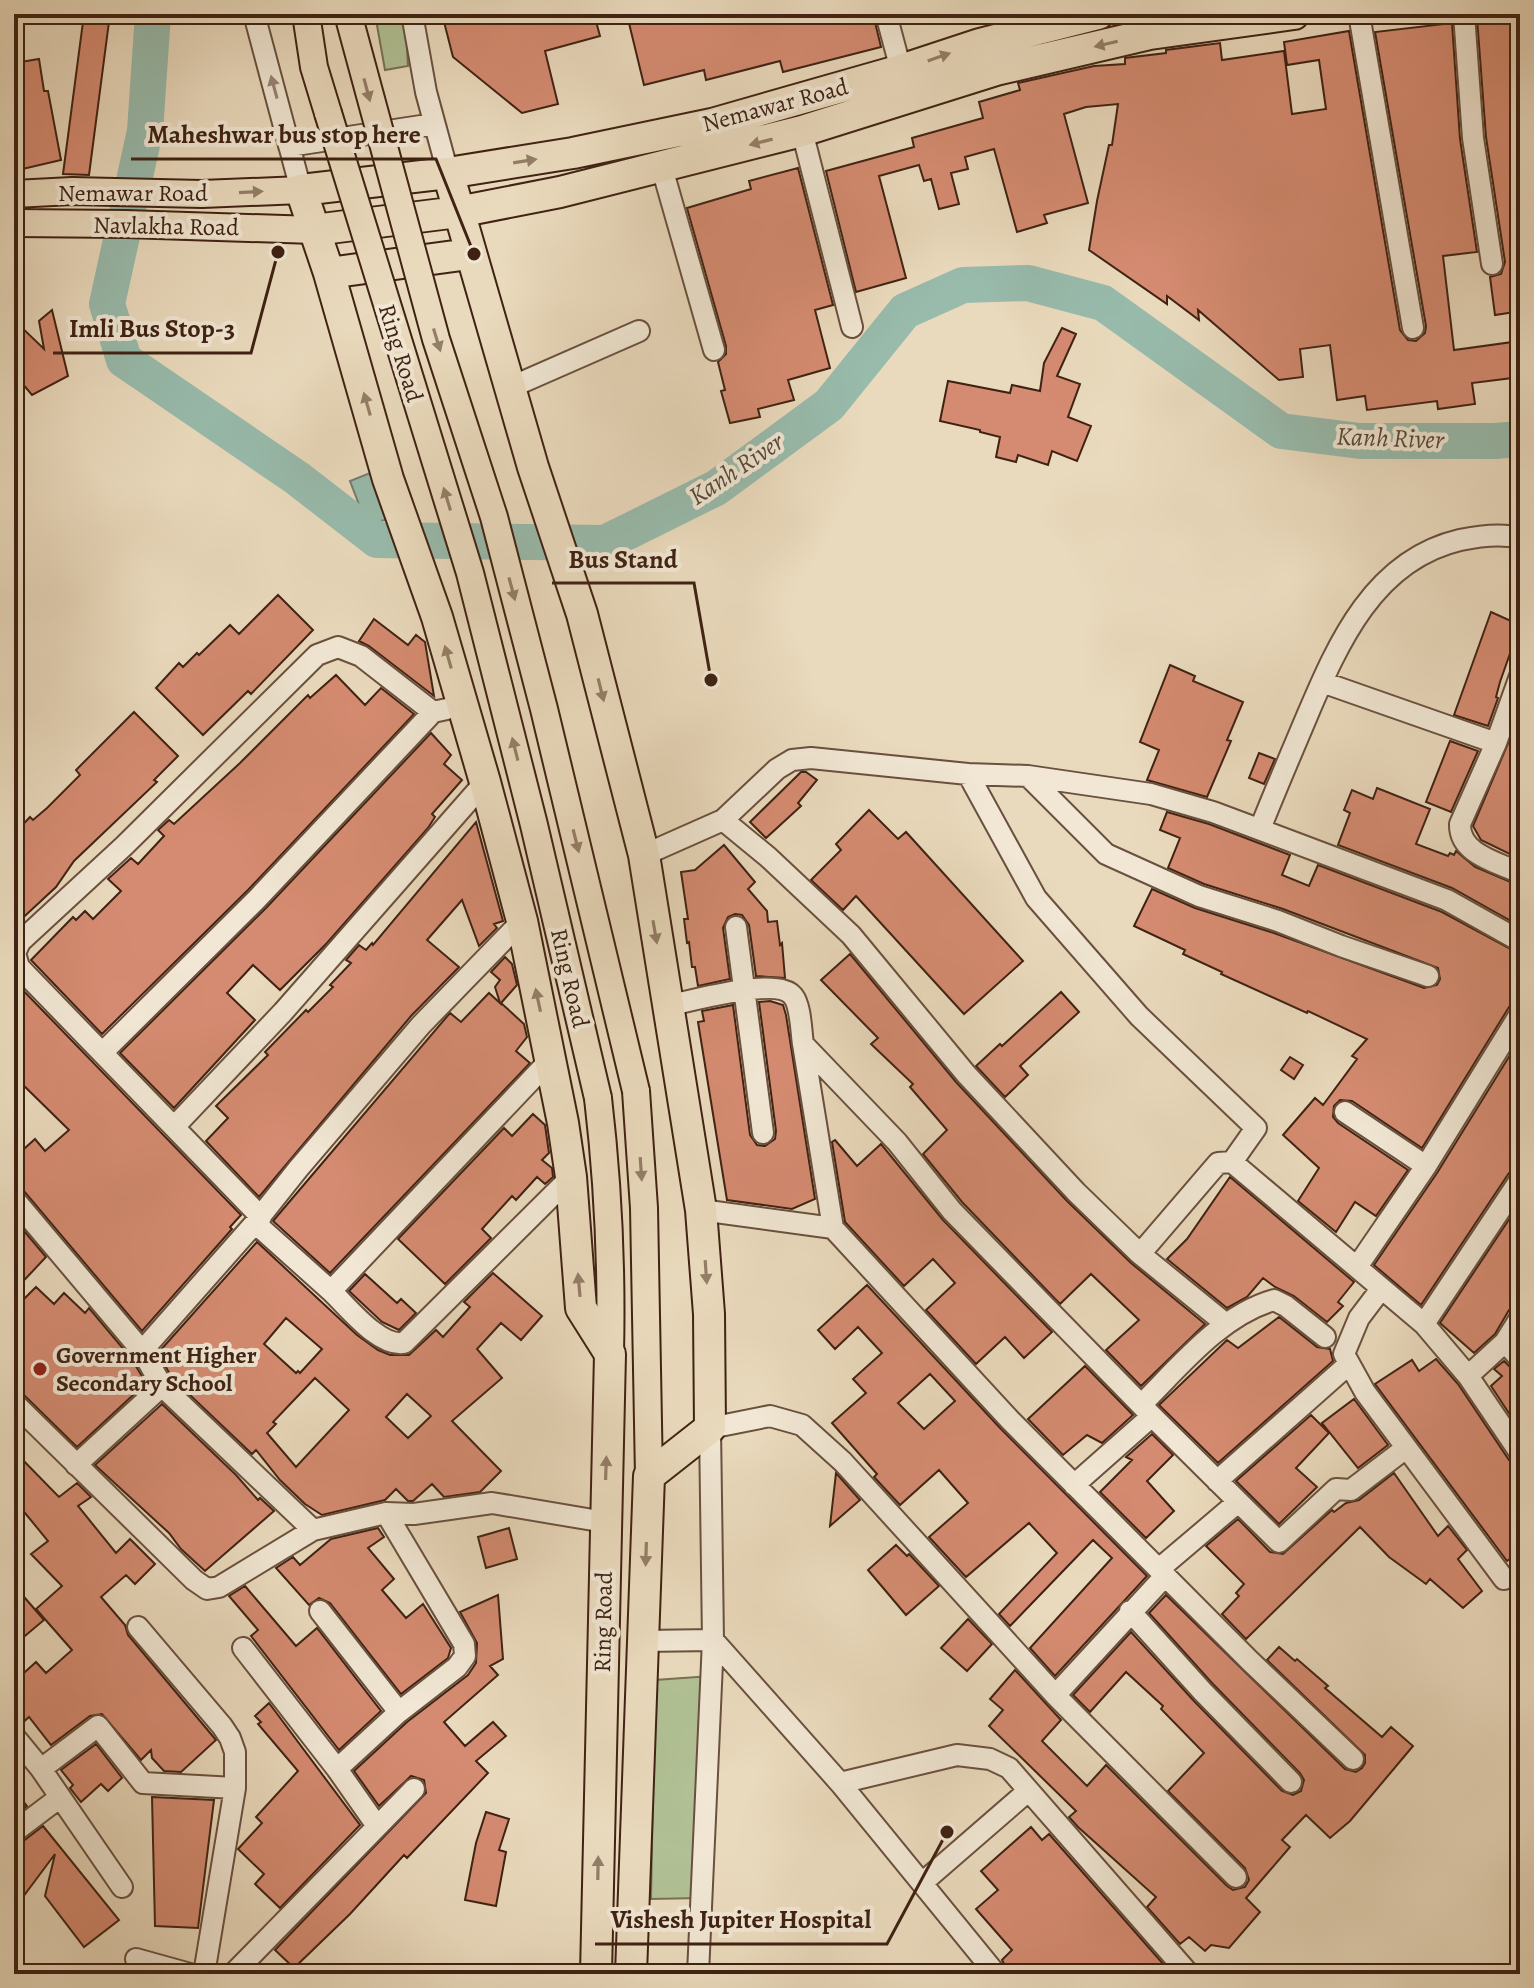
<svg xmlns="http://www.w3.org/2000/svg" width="1534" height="1988" font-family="Alegreya,serif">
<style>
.green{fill:#b1c195;stroke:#787254;stroke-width:2}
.water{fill:#98bbac;stroke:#747e6f;stroke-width:2}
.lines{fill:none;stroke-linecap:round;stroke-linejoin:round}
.river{stroke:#98bbac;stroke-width:36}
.building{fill:#d58b71;stroke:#3f2213;stroke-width:2;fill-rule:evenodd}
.minor-casing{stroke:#6a503e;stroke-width:24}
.major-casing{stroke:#3f2213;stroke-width:30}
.highway-casing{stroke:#3f2213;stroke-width:34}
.minor{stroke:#f1e7d4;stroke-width:20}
.major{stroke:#eadabd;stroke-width:26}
.highway{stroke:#eadabd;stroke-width:30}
.major-bridge-casing{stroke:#3f2213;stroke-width:30;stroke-linecap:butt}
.major-bridge{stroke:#eadabd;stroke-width:26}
.oneway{fill:#947e68}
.oneway2{fill:#988474}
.poi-dot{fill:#8f2418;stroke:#f1e7d4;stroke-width:3}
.labels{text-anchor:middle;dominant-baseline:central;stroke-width:8;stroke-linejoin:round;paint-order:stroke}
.street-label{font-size:24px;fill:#3f2213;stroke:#f1e7d4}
.poi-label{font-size:24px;font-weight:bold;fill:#3f2213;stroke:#f1e7d4;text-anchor:start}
.water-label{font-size:26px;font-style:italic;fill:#554839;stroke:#f1e7d4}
.leader{fill:none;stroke:#3f2213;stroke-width:3}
.callout-dot{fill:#3f2213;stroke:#f1e7d4;stroke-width:3}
.callout-label{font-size:26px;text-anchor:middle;font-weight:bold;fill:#3f2213;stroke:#f1e7d4;stroke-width:8;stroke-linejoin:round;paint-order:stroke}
</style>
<rect width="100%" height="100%" fill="#eadabd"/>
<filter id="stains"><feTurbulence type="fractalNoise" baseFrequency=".0025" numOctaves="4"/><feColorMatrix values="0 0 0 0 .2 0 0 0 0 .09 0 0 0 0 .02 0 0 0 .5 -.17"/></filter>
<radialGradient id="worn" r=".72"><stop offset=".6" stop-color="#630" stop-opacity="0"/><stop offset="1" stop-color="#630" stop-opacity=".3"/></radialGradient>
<!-- green -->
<path class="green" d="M375 14H405L408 66 385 70Z
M711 1676 701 1898 651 1899 655 1680Z"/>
<!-- water -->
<path class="water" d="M370 473 386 520 366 523 350 481Z"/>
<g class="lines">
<!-- river -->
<path class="river" d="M153 14 145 131 107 304 124 360 297 478 377 540 605 543 716 488 829 405 905 311 963 285 1028 283 1103 303 1281 431 1360 441H1495L1520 439"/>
</g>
<!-- building -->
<path class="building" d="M84 14H110L89 175 63 174Z
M442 14H594L600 36 545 51 558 104 522 113 453 57Z
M649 14H873L881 47 783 72 780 61 706 80 704 70 644 85 628 19Z
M1504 14 1505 23 1520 21V287L1512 288 1515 312 1495 315 1490 277 1501 274 1505 262 1486 137 1477 18Z
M1452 23 1460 139 1477 252 1443 256 1454 350 1520 341V377L1472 383 1475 404 1438 409 1437 401 1367 410 1365 396 1337 400 1330 345 1300 349 1303 377 1279 380 1198 310 1199 320 1167 296V304L1089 250 1097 201 1109 145H1112L1118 104 1086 107 1064 114 1088 203 1044 215 1047 223 1017 232 994 149 965 157 968 169 951 173 959 204 939 209 931 179 924 181 919 165 879 176 906 278 856 292 826 171 914 147 912 138 983 118 979 102 1020 90 1018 83 1094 66 1125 64V58L1166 53V50L1220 43 1222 60 1284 51 1292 114 1326 109 1319 60 1287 65 1284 42 1349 31 1400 330 1408 340 1416 341 1425 333 1426 326 1375 32Z
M39 59 44 91H48L61 160 14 171V63Z
M798 168 833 305 815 310 830 368 788 380 794 400 758 409 760 417 730 423 721 391 725 390 718 362 726 354V346L687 208 751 189 749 181Z
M52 310 68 376 32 395 22 383 14 391V320L44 349 39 321Z
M1062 328 1076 334 1057 376 1080 384 1068 417 1091 426 1077 461 1052 451 1048 465 1018 455 1016 462 996 457 1000 437 980 432V430L940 421 948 381 1010 393 1012 385 1040 391 1044 363Z
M278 595 313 630 251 694 248 691 203 735 156 688 179 663 183 667 197 653 199 655 230 625 239 634Z
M1491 612 1520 625 1500 682 1496 697 1498 698 1488 726 1454 715Z
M374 619 408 645 416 635 425 642 434 696 369 646 359 641Z
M1170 665 1195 676 1193 681 1243 702 1227 740 1231 741 1207 797 1147 780 1159 750 1140 742Z
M336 675 365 705 381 688 414 714 248 890 102 1034 31 960 73 917 76 920 85 911 93 919 121 891 108 879 131 858 138 864 164 836 158 830 169 820 174 824 240 763 308 695 310 698Z
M134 712 178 756 154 780 157 782 74 861 56 887 14 926V834L30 817 33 820 47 808 80 775 76 770Z
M1520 715V859L1481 840 1473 826Z
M431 733 451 755 444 764 462 780 432 814 435 817 428 828 327 943 280 990 253 965 227 993 255 1020 174 1108 120 1053 266 908Z
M1450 741 1478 751 1451 812 1426 802Z
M1259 753 1275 759 1264 784 1249 778Z
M801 772H806L817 780 798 803 801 806 766 838 750 822Z
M1377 788 1430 809 1416 844 1448 856 1450 853 1454 855 1456 851 1475 867 1520 886V926L1452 888 1338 845 1350 813 1344 810 1352 790 1373 799Z
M869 810 898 839 906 832 1023 961 964 1014 856 896 843 910 811 880 841 850 836 844Z
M1167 812 1209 824 1290 855 1282 875 1309 886 1318 865 1442 912 1520 954V1001L1509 1007 1422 1148 1352 1101 1340 1100 1334 1106 1333 1117 1338 1123 1408 1170 1376 1216 1355 1202 1336 1232 1298 1201 1319 1168 1283 1135 1315 1098 1323 1105 1357 1059 1352 1056 1367 1039 1308 1011 1307 1013 1221 974 1222 972 1183 954 1185 950 1134 926 1152 889 1195 908 1274 933 1424 988 1437 985 1440 979 1438 968 1283 909 1204 884 1168 868 1180 838 1160 830Z
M476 822 503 921 494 924 497 928 479 946 462 900 427 940 459 967 411 1016 259 1197 206 1141 228 1118 216 1106 268 1055 265 1052 306 1010 308 1012 333 987 330 985 351 963 346 960 359 945 366 950 372 943 373 945Z
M724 845 755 882 748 889 767 911 768 922 777 921 780 945 782 943 785 978 756 976 749 925 742 915 735 914 728 917 723 928 730 979 698 986 695 967H692L689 942 687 943 684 919H688L681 872 695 870Z
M850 954 956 1082 1067 1201 1131 1263 1205 1324 1141 1386 1106 1350 1139 1320 1091 1274 1060 1304 962 1202 923 1154 947 1130 910 1087 913 1084 871 1044 878 1038 821 980Z
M505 957 512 964 517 985 501 1003 524 1024 527 1037 516 1051 530 1063 330 1273 273 1221 450 1013 461 1022 489 993 500 1003 495 987 500 980 491 972Z
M14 981 241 1215 230 1227 232 1229 142 1331 24 1191 14 1186V1158L35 1139 45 1151 69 1130 14 1076Z
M1061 992 1079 1012 1020 1066 1028 1075 1005 1097 976 1066 1000 1044 1002 1046Z
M770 1001 783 1005 786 1015 815 1199 792 1209 727 1200 698 1022 704 1021 702 1011 733 1005 750 1135 757 1145 765 1146 775 1139 776 1131 759 1002Z
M1520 1039V1167L1509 1173 1421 1305 1374 1265 1437 1173Z
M1290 1057 1303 1065 1294 1079 1281 1070Z
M533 1114 545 1125 549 1153 542 1160 552 1168 553 1177 545 1184 537 1177 516 1200 512 1196 482 1229 491 1238 445 1284 398 1239 504 1128 512 1136Z
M835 1140 857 1166 881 1144 943 1220 1052 1332 1024 1358 1005 1337 976 1364 926 1310 955 1283 933 1259 904 1286 845 1222 832 1142Z
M1230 1177 1354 1282 1338 1302 1343 1306 1327 1322 1294 1296 1275 1287 1263 1278 1247 1297 1227 1308 1167 1259 1187 1239Z
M1520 1203V1305L1509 1310 1495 1334 1474 1353 1440 1323Z
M14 1219 46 1257 14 1291Z
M257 1242 357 1335 378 1350 390 1355H409L436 1330 443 1337 470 1307 464 1302 493 1273 542 1316 521 1340 501 1323 477 1349 502 1378 452 1421 501 1471 480 1492 444 1497 432 1484 413 1501H408L396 1489 385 1500 322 1515 305 1504 280 1480 256 1450 252 1454 172 1378 158 1353ZM286 1318 322 1349 300 1373 298 1371 296 1373 264 1344ZM315 1378 349 1410 296 1467 267 1433 276 1424 273 1422ZM407 1394 431 1416 408 1438 386 1417Z
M365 1274 397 1303 401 1299 416 1313 399 1330 382 1322 349 1291Z
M867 1285 1001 1429 1147 1576 1055 1676 1030 1648 1112 1558 1093 1540 1010 1626 999 1614 1057 1553 1029 1523 966 1577 929 1537 968 1503 939 1470 900 1505 874 1477 877 1474 832 1423 866 1393 853 1379 882 1353 858 1327 835 1349 818 1330ZM930 1374 955 1401 924 1429 898 1403Z
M36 1287 54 1304 64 1293 85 1313 89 1308 131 1358 146 1383 77 1447 23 1394 14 1390V1309Z
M1279 1317 1317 1347 1330 1349 1333 1361 1218 1463 1159 1405 1227 1340 1238 1348Z
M1436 1359 1458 1384 1509 1460 1520 1469V1552L1507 1561 1375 1384 1412 1360 1419 1371Z
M1504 1361 1511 1368 1520 1372V1430L1491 1386 1502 1376 1494 1369Z
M1085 1366 1133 1415 1102 1443 1087 1435 1063 1455 1028 1419Z
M1354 1399 1388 1445 1358 1468 1322 1423Z
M162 1404 236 1475 258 1500 260 1498 274 1511 205 1571 181 1549 169 1533 95 1465Z
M1311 1415 1329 1433 1296 1468 1317 1487 1279 1524 1236 1481Z
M1152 1434 1173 1455 1147 1481 1174 1511 1146 1538 1100 1492 1132 1460 1126 1457Z
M14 1451 59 1497 77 1483 91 1497 78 1506 116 1553 130 1539 155 1564 135 1584 126 1575 101 1597 125 1625 128 1635 216 1740 181 1772 164 1771 152 1758 151 1750 141 1760 102 1714 90 1716 51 1745 29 1717 20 1725 14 1723V1682L36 1662 46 1673 72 1650 36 1609 62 1586 31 1554 48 1541 25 1513 14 1523Z
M836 1473 860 1500 830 1526Z
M1394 1473 1438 1536 1448 1526 1467 1550 1458 1559 1482 1591 1463 1608 1430 1579 1426 1584 1389 1557 1360 1527 1246 1639 1222 1614 1239 1596 1236 1593 1244 1584 1206 1546 1238 1519 1270 1552 1283 1554 1332 1510 1334 1512 1346 1503 1359 1500Z
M378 1528 384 1537 368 1548 394 1579 382 1590 406 1618 423 1604 451 1648 448 1658 401 1694 330 1603 319 1598 309 1605 276 1568 293 1557 300 1565 331 1539Z
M509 1528 517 1559 486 1568 478 1537Z
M896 1545 907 1556 909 1554 939 1586 906 1615 868 1570Z
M245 1586 296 1646 317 1628 381 1711 339 1750 251 1636 258 1630 229 1596Z
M498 1595 503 1659 490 1666 498 1675 444 1722 465 1746 493 1722 506 1736 476 1761 488 1773 407 1858 404 1855 350 1914 294 1968 275 1950 426 1793 424 1780 411 1776 379 1806 354 1771 407 1722 468 1675 476 1663 477 1643 460 1612Z
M1166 1595 1345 1769 1356 1772 1362 1768 1365 1763V1755L1267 1660 1279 1647 1295 1661 1297 1659 1328 1686 1325 1688 1382 1737 1391 1727 1413 1746 1350 1821 1330 1838 1306 1815 1282 1840 1290 1847 1246 1898 1260 1912 1229 1948 1211 1945 1205 1951 1189 1937 1180 1944 1147 1907 1156 1897 1078 1827 1069 1817 1076 1811 989 1726 1003 1710 990 1699 1015 1670 1061 1720 1042 1741 1087 1786 1106 1765 1227 1886 1233 1890 1245 1887 1249 1880 1245 1868 1168 1791 1204 1753 1161 1709 1163 1706 1126 1672 1090 1712 1073 1695 1131 1632 1194 1701 1282 1791 1293 1795 1301 1791 1304 1780 1300 1773 1212 1683 1149 1613Z
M25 1598 44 1620 14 1645V1608Z
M968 1619 992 1644 967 1671 941 1648Z
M269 1703 360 1825 280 1908 255 1884 264 1874 238 1849 262 1823 256 1817 298 1771 258 1724 261 1722 255 1716Z
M96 1744 122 1778 108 1791 101 1784 81 1802 70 1788 73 1785 61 1770Z
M14 1790 27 1806 14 1816Z
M152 1797 214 1800 198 1928 155 1926Z
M486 1812 509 1819 499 1850 506 1852 496 1906 465 1900 476 1843Z
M43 1826 119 1920 84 1947 45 1896 55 1854 14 1909V1845L22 1842Z
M1031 1827 1042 1840 1049 1834 1172 1974H1009L1002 1960 1012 1950 976 1909 998 1890 981 1871Z"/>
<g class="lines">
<defs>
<path id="minor" d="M254 14 301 190
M412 14 426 92 448 173
M886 14 901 70
M1359 14 1413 328
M1464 14 1473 138 1492 264
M802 131 852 327
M289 146 434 124
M662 168 714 350
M509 388 639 331
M1520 676 1496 743 1460 824C1459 854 1497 862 1520 873
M1322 682 1496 743
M968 774 1028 776 1151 794 1213 812 1447 900 1520 941
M1028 776 1106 854 1199 896 1278 921 1341 946 1428 976
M723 820 777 769 792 760 811 758 968 774 1036 898 1139 1016 1256 1128 1232 1162
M1260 829C1275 791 1291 754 1307 716 1338 643 1374 560 1460 540 1479 536 1501 533 1520 538
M644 855 723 820 768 857 851 935 966 1074 1076 1192 1140 1254 1218 1163 1232 1162 1424 1324 1468 1376 1520 1453
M736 927 763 1133
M667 1006C691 1001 778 976 793 996 801 1006 801 1031 803 1044
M102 1053 257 899 433 712 447 709
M1345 1112 1426 1166
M174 1127 283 1012 485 782
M14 1199 142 1351
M701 1210 833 1228 1010 1420 1250 1661 1353 1759
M261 1217 19 967 15 953 20 942 124 846 317 655 338 647 361 656 433 712
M255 1223 331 1291 551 1059
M833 1228 803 1044 897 1142 952 1211 1150 1414 1279 1542 1336 1489 1351 1490 1406 1448
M1140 1254 1226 1324
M1357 1267 1426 1166 1520 1014
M1381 1289 1359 1318 1344 1354 1365 1392 1504 1579
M331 1291C349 1308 379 1347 404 1343L571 1177
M1424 1324 1520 1180
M1505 1342 1520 1359
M1468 1376 1505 1342 1520 1318
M162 1386 313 1530
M14 1403 194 1580 207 1589 219 1587 313 1530 386 1513 414 1514 492 1503 605 1522
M1142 1404C1180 1366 1221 1315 1274 1300L1286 1306 1325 1337
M76 1465 162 1386 142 1351 255 1223 298 1169 421 1025 522 921
M1217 1481 1349 1364
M1074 1485 1152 1416
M1159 1569 1238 1502
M1165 1576 1061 1689 1057 1697 1236 1877
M320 1611 399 1712
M1130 1611 1203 1692 1291 1782
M138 1627 222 1726 230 1738 235 1752V1788L204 1974
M643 1641 713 1640 840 1783 996 1974
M243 1648 337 1769
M14 1736 41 1769 122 1887
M41 1769 98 1726 143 1783 235 1788
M840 1783 957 1755 990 1759 1009 1768 1189 1974
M377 1826 337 1769 399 1712 457 1667 465 1656 464 1644 386 1513
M14 1832 59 1798
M922 1883 1028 1791
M136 1959 190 1974
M233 1974 414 1789
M698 1974 713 1640 710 1428 770 1416 802 1425 843 1462 1057 1697"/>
<path id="major" d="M306 14 314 67 328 113
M14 194 72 191 202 194 301 190
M14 223 126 224 314 230
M636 1091 644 1208 649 1476
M598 1098C608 1183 612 1268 610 1354"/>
<path id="highway" d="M448 173 533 467 582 614 644 855 701 1210 709 1314 710 1428 649 1476 631 1974
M314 230 458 212 560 192 802 131 996 70 1150 34 1294 14
M329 273 469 254
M596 1974 610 1354 581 1308 571 1177 563 1123 522 921 485 782 437 617 388 479 329 273 301 190 448 173 573 153 712 124 901 70 980 44 1098 14"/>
</defs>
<!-- minor casing -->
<use href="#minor" class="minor-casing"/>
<!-- major casing -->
<use href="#major" class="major-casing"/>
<!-- highway casing -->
<use href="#highway" class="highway-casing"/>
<!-- minor -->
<use href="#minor" class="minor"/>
<!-- major -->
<use href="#major" class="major"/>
<!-- highway -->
<use href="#highway" class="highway"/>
<defs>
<path id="major-bridge" d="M348 14 436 339 494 517 544 709 636 1091
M328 113 470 573 534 825 598 1098"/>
</defs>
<!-- major-bridge casing -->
<use href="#major-bridge" class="major-bridge-casing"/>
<!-- major-bridge -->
<use href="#major-bridge" class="major-bridge"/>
</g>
<!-- one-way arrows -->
<defs><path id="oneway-solid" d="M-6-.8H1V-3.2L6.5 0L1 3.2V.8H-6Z" transform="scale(2)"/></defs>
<g class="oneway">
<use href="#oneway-solid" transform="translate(1106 44) rotate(167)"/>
<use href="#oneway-solid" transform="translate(939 57) rotate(-19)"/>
<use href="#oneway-solid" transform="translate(367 90) rotate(75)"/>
<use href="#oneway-solid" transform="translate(761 142) rotate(166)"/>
<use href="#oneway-solid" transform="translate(525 161) rotate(-9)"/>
<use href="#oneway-solid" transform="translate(251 192) rotate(-3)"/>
<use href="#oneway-solid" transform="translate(437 340) rotate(73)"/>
<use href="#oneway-solid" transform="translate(367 404) rotate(-106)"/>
<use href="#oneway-solid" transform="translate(447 499) rotate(-107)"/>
<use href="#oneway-solid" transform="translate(512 589) rotate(75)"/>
<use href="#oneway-solid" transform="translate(448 657) rotate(-106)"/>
<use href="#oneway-solid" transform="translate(601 690) rotate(76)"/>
<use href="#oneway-solid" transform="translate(515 749) rotate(-104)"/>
<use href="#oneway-solid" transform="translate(576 841) rotate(76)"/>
<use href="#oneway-solid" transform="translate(655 932) rotate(80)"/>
<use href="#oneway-solid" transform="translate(538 1000) rotate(-102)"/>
<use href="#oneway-solid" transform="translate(641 1169) rotate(86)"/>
<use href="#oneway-solid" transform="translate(706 1272) rotate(86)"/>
<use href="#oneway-solid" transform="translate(579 1285) rotate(-95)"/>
<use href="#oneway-solid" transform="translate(606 1468) rotate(-88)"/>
<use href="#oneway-solid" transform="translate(646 1554) rotate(92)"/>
<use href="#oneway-solid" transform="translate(598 1868) rotate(-89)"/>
</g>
<use class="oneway2" href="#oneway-solid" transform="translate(274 87) rotate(-105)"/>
<!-- markers -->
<circle class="poi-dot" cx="40" cy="1369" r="8"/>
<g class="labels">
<!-- street labels -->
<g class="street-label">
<text transform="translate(775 105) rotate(-15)">Nemawar Road</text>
<text x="133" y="193">Nemawar Road</text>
<text transform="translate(166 226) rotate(1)">Navlakha Road</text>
<text transform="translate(401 353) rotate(73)">Ring Road</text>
<text transform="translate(570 978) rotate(77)">Ring Road</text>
<text transform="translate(603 1622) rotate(-89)">Ring Road</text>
</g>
<!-- poi labels -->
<g class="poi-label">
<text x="56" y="1355">Government Higher<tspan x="56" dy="28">Secondary School</tspan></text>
</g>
<!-- water labels -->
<g class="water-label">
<text transform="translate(1390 438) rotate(2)">Kanh River</text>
<text transform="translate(736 469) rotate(-34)">Kanh River</text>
</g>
</g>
<!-- callouts -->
<path class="leader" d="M474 254L436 159H131M278 252L251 353H53M711 680L694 583H552M947 1832L887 1944H595"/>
<g class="callout-dot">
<circle cx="474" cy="254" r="8"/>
<circle cx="278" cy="252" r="8"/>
<circle cx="711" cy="680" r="8"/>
<circle cx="947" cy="1832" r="8"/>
</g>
<g class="callout-label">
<text x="284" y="143">Maheshwar bus stop here</text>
<text x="152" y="337">Imli Bus Stop-3</text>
<text x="623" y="568">Bus Stand</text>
<text x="741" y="1928">Vishesh Jupiter Hospital</text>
</g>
<!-- margin -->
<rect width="1534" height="1988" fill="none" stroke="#eadabd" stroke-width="48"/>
<rect x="16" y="16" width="1502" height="1956" fill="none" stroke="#3f2213" stroke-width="4"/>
<rect x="24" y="24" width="1486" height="1940" fill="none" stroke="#3f2213" stroke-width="2"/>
<rect width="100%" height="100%" filter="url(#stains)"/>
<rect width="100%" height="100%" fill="url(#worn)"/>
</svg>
